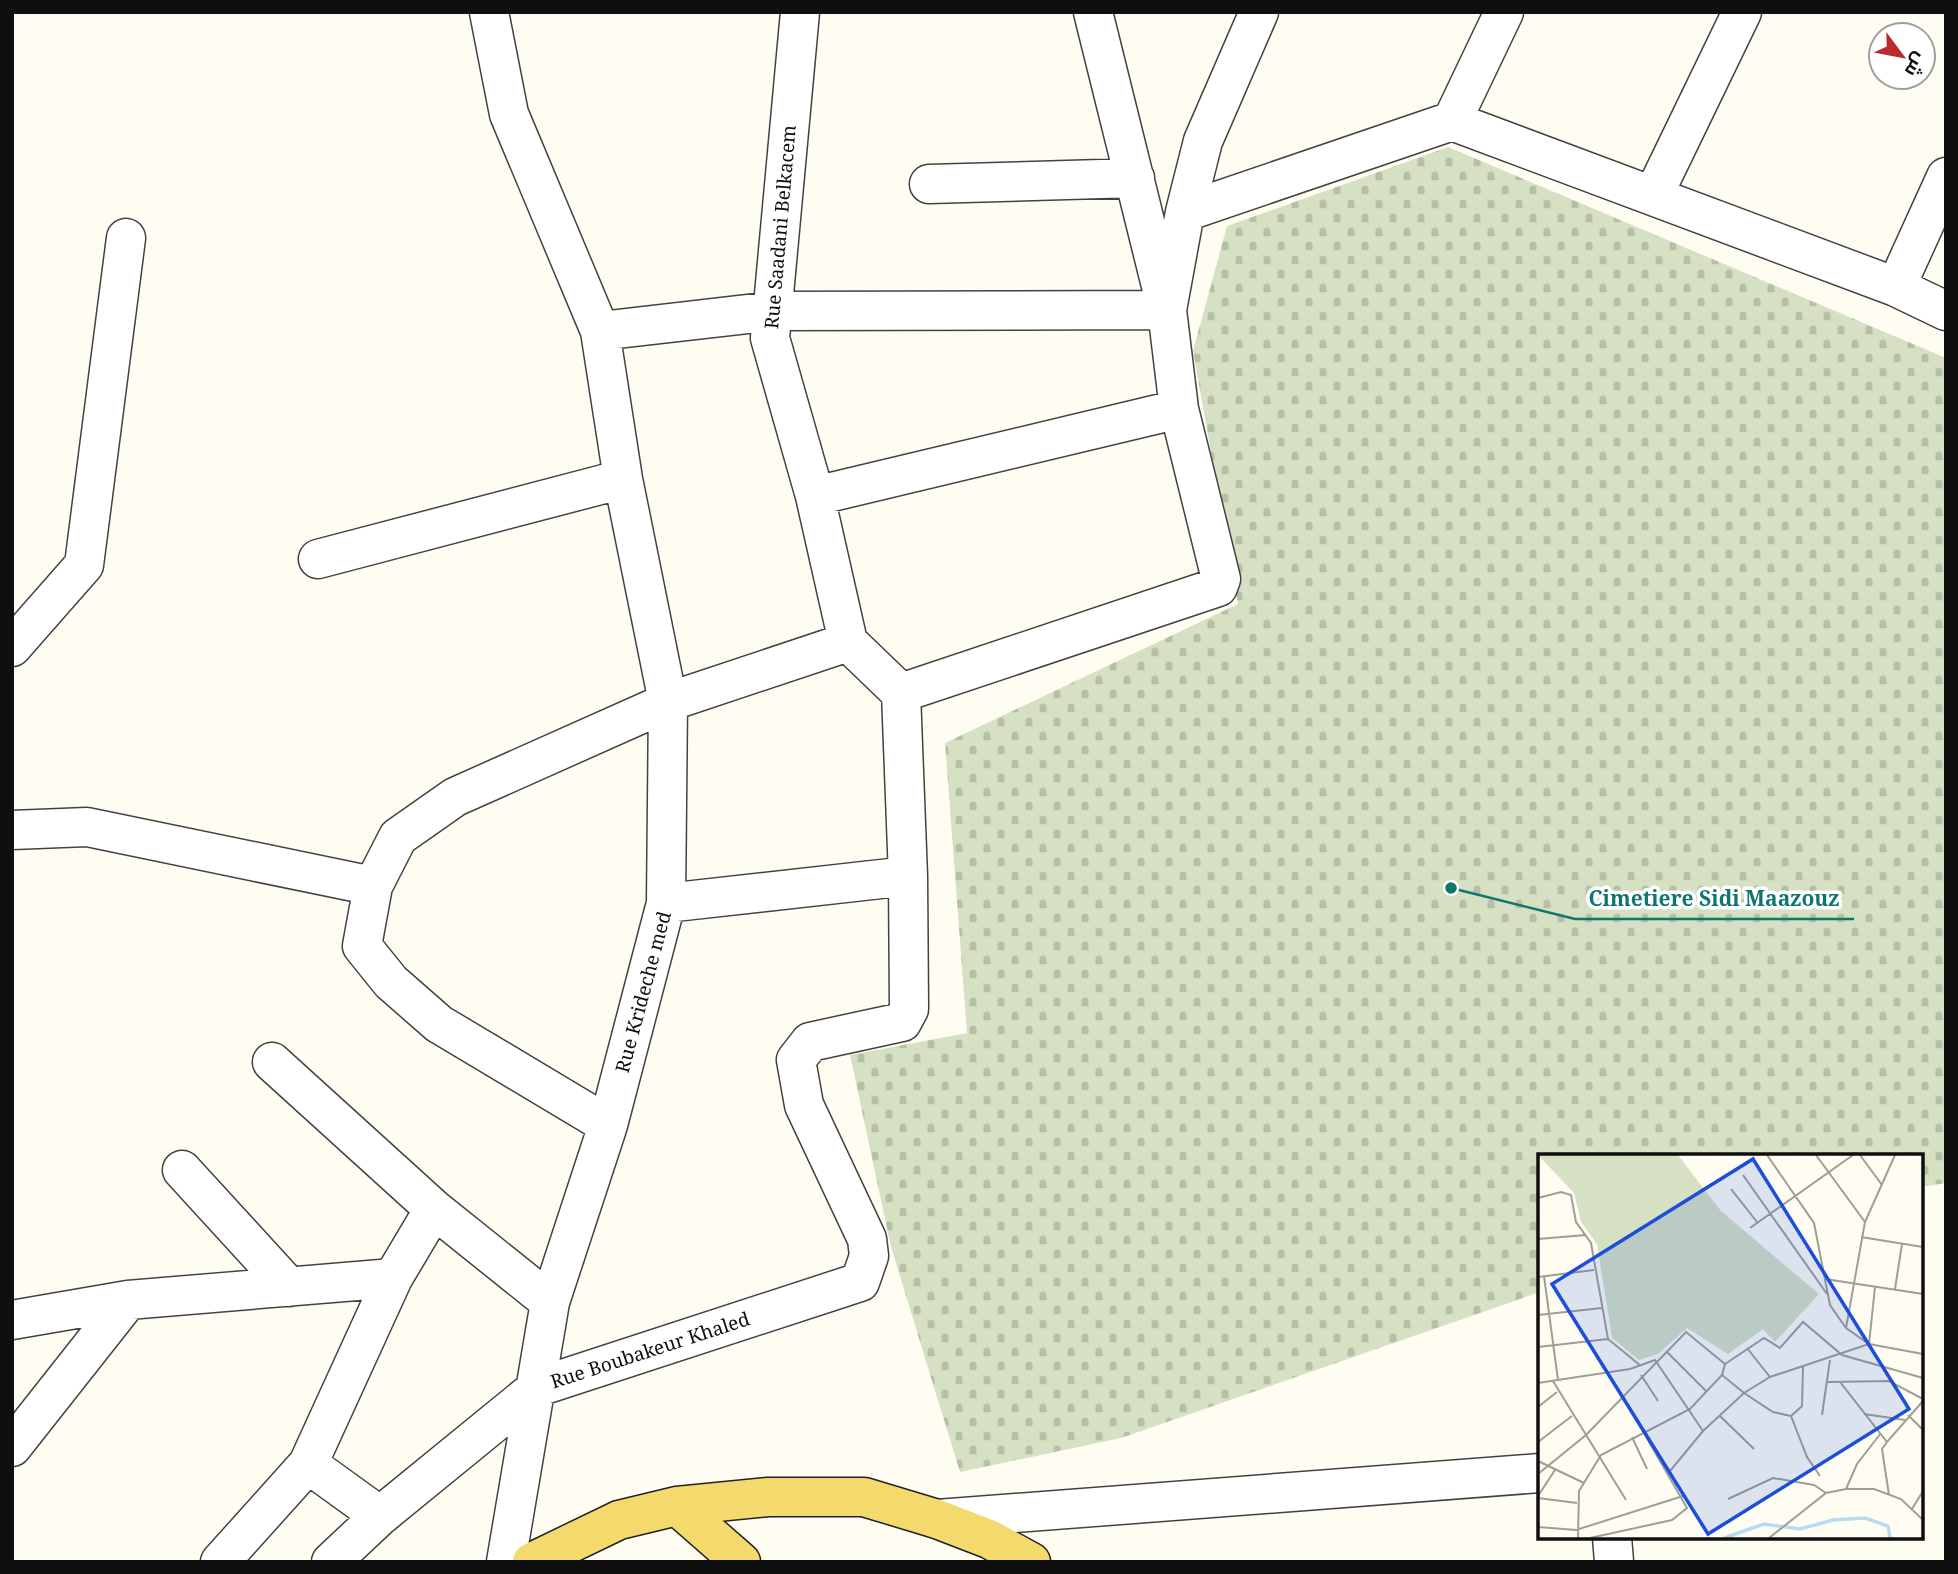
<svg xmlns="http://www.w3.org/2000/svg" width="1958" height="1574" font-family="'Noto Serif',Cairo,serif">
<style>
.cemetery{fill:url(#cemetery-stones)}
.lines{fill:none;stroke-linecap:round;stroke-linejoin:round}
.minor-casing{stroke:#424242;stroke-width:41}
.major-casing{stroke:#202020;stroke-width:41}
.minor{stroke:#fff;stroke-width:38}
.major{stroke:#f4d96d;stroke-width:38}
.labels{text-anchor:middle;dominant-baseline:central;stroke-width:7;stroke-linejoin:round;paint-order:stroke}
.street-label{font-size:19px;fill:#0f0f0f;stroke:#fff}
.inset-river{fill:none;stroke:#b8dbf4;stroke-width:3.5}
.inset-road{fill:none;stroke:#9f9e97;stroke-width:2}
.view{fill:#1d4ed8;fill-opacity:0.15;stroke:#1d4ed8;stroke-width:3.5}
.inset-edge{fill:none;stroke:#0f0f0f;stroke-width:3.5}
.leader{fill:none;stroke:#0f766e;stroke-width:2.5}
.callout-dot{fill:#0f766e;stroke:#fff;stroke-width:2.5}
.callout-label{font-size:21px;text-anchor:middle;font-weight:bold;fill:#0f766e;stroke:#fff;stroke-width:7;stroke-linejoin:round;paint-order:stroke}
</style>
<defs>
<pattern id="cemetery-stones" width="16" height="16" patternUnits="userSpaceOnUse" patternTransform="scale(1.75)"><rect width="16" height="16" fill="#d6e1c3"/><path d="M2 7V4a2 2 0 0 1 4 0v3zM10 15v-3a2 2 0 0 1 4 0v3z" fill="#b6c0a6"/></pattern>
</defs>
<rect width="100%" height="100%" fill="#fffdf2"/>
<!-- cemetery -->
<path class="cemetery" d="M1448 147 1946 358V1183L1921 1187V1156H1540V1292L1121 1438 960 1472 891 1247 850 1055 967 1033 945 743 1238 604 1193 351 1227 226Z"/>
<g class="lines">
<defs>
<path id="minor" d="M489 12 509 114 600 331 623 479 668 702 666 903 608 1125 550 1302 506 1562
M800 12 770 338 815 496 848 642
M1452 121 1504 12
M929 184 1135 178
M1653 196 1742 12
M1185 212 1452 121 1896 287 1946 311
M1896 287 1946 177
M600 331 773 311 1167 310 1185 212 1203 141 1259 12
M815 496 1179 409
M318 559 623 479
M12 647 84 565 126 238
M12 830 87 827 373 886 398 837 455 797 668 702 848 642 901 693 1218 587 1221 579 1179 409 1167 310 1093 12
M373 886 362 946 391 982 439 1024 608 1125
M666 903 908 876
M272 1062 434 1209 550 1302
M182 1170 289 1287
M12 1320 128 1300 393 1278
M12 1447 128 1300
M308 1464 380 1516
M937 1519 1540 1473
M1612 1537 1614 1562
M220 1562 308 1464 393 1278 434 1209
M331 1562 380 1516 538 1387 860 1282 869 1256 867 1239 804 1105 796 1060 810 1042 902 1022 909 1009 908 876 901 693"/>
<path id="major" d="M677 1506 741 1562
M532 1562 619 1520 677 1506 768 1497H864L937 1519 989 1539 1031 1562"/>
</defs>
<!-- minor casing -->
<use href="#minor" class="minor-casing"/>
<!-- major casing -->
<use href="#major" class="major-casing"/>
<!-- minor -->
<use href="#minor" class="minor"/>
<!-- major -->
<use href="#major" class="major"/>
</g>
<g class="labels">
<!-- street labels -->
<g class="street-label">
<text transform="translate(780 227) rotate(-85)">Rue Saadani Belkacem</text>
<text transform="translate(643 992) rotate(-75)">Rue Krideche med</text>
<text transform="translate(650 1350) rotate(-18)">Rue Boubakeur Khaled</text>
</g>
</g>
<!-- overview -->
<g transform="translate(1538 1154)">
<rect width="385" height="385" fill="#fffdf2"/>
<path d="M0 1H140L183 57 281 140 237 188 225 175 190 200 149 174 120 200 101 206 74 184 59 90 43 68 36 39Z" fill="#d6e1c3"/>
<path class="inset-river" d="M186 384 226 370 262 375 295 366 327 364 350 372 352 384"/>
<path class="inset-road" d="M229 1 276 69 292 151 308 174 331 190 385 200M278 1 327 68M322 1 344 31M205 21 289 140M193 35 219 68M0 44 23 38 33 41 38 68 53 89 70 185 103 212M212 74 315 1M323 83 385 93M0 85 48 81M6 122 20 226M0 123 56 116M287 125 385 140M357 135 364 90M0 161 64 154M308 174 327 68 357 1M0 193 70 185M209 194 232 223M128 197 168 237M187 210 226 184 242 194 265 168 304 201 385 224M103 221 120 247M15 227 88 346M290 228 351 227 385 245M302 228 349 288 385 247M0 229 92 215 117 206 165 277M0 253 19 238M326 260 367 266M284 261 292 206M370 261 385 276M182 262 216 295M253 262 264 252 265 213M94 283 109 315M0 288 34 262M349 288 344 295 351 341M0 307 46 329M132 317 165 277 206 239 232 223 331 190 337 133M0 320 48 281 148 178 187 210 184 221 206 239 235 258 253 262 269 303 282 322M308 335 319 310 343 279M0 342 17 316M0 344 39 349M190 345 235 324 276 331 288 339M374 355 385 337M0 373 38 376 145 342M40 384 41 337 63 301 152 255 184 221M52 384 134 366 149 354 84 241M231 384 288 339 308 335H336L363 345 385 366"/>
<path class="view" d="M215 5 371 255 170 380 14 130Z"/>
<rect width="385" height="385" class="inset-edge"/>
</g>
<!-- callouts -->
<path class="leader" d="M1451 888L1575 919H1854"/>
<circle class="callout-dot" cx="1451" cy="888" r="7"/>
<g class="callout-label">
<text x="1714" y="906">Cimetiere Sidi Maazouz</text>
</g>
<!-- border -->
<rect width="1958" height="1574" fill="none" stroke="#0f0f0f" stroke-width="28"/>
<!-- north arrow -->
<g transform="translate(1902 56) rotate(122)"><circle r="33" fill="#ffffff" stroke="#9f9f9f" stroke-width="2"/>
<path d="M0-5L12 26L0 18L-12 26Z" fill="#bc2b2c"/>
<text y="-10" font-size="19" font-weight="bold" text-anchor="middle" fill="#0f0f0f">ش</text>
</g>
</svg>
